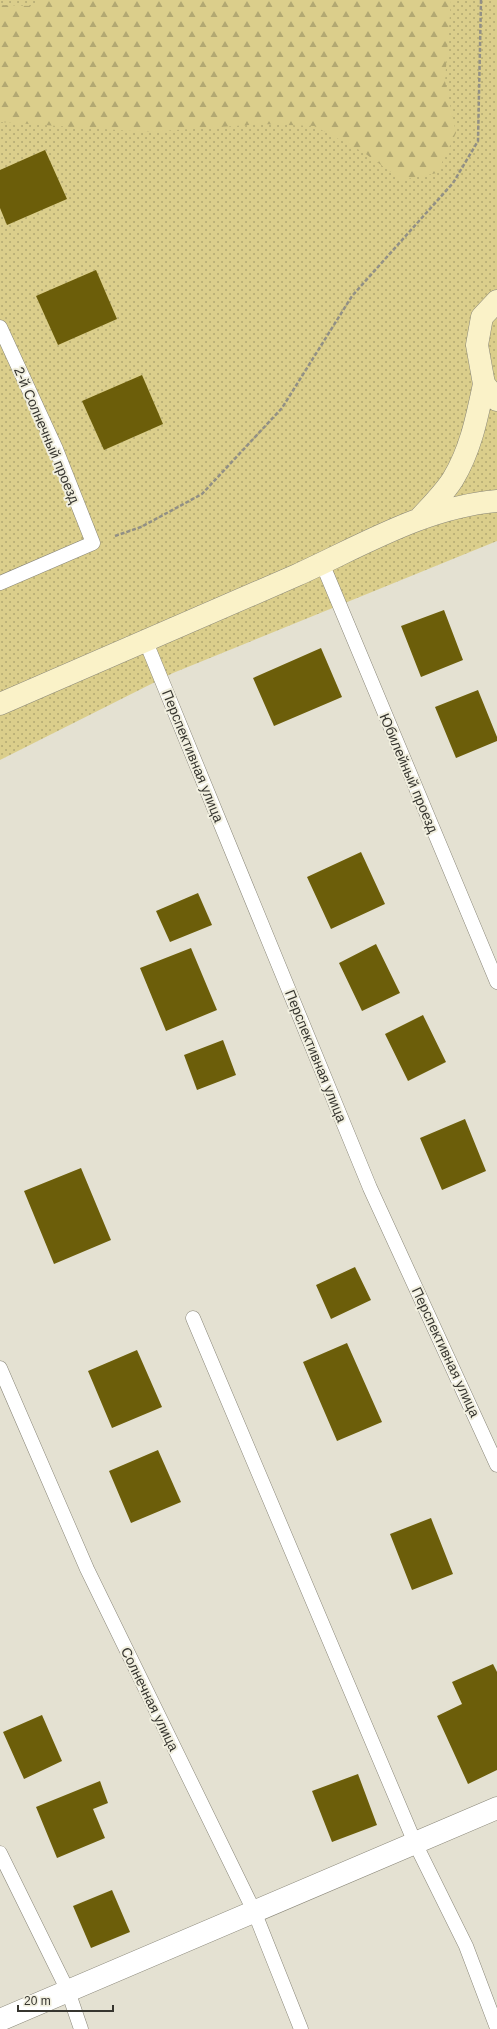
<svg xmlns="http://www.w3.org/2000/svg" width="497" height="2029" font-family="Helvetica,sans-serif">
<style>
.green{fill:url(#green-dots)}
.forest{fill:url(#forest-firs)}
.building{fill:#6c5e0a}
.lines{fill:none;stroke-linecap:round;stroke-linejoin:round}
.lane-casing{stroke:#898678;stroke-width:15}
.street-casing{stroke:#898678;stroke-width:23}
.secondary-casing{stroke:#898678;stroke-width:23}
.path{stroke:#918f85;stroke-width:2.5;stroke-dasharray:4 2;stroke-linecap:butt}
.lane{stroke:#fff;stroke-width:14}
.street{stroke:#fff;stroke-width:22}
.secondary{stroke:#faf2c8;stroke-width:22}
.labels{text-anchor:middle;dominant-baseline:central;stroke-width:4;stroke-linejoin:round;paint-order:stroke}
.street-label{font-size:14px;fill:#36352f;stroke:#f1efdf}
</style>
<defs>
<pattern id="green-dots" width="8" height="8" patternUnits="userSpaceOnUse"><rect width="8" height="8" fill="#dbce8b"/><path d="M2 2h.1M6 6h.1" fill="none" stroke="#b2a872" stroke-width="1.8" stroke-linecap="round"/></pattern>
<pattern id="forest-firs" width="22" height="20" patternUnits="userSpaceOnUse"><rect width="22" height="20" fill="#dbce8b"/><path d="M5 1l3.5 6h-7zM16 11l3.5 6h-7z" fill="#b2a872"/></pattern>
</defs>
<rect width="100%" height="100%" fill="#e4e1d2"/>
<!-- green -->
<path class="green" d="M0 0H497V541L173 673 0 760Z"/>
<!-- forest -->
<path class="forest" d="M43 0H451L445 81 456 133 437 173 402 180 363 152 314 126 262 124 147 132 0 122V5L32 6Z"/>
<!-- building -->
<path class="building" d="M45 150 67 199 7 225 0 208V170Z
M96 270 117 319 58 345 36 296Z
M142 375 163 424 104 450 82 401Z
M444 610 463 660 421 677 401 626Z
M321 648 342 697 274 726 253 678Z
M478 690 497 737V741L456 758 435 707Z
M361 852 385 904 331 929 307 877Z
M198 893 212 925 170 942 156 911Z
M376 944 400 993 362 1011 339 963Z
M191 948 217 1010 166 1031 140 968Z
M423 1015 446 1062 408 1081 385 1034Z
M223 1040 236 1075 197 1090 184 1055Z
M465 1119 486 1171 442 1190 420 1138Z
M81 1168 111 1240 54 1264 24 1191Z
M355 1267 371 1300 331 1319 316 1285Z
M347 1343 382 1422 337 1441 303 1362Z
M137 1350 162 1407 112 1428 88 1371Z
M158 1450 181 1502 131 1523 109 1471Z
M431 1518 453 1574 412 1590 390 1534Z
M493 1664 497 1672V1770L468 1784 437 1716 462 1704 452 1682Z
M42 1715 62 1761 24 1779 3 1732Z
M358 1774 377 1825 332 1842 312 1791Z
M100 1781 108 1803 93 1809 105 1838 57 1858 36 1807Z
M112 1890 130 1932 91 1948 73 1906Z"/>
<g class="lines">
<defs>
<path id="lane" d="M0 327 56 449 93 543 0 583
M322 563 497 982
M146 642 370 1188 497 1465
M193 1318 415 1843 466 1946 497 2028
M0 1368 87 1569 254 1911 301 2029
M0 1853 68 1991 81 2029"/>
<path id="street" d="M0 2020 497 1808"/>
<path id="secondary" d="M497 301 482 317 477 345 484 384 497 400
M421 517C432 505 445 492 453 479 471 449 477 417 484 384
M0 704C99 661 198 618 297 575 361 546 425 507 497 501"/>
</defs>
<!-- lane casing -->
<use href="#lane" class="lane-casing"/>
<!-- street casing -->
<use href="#street" class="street-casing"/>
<!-- secondary casing -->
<use href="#secondary" class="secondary-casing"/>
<!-- path -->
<path class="path" d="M115 536 141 527 202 494 282 408 352 296 453 183 478 141 481 0"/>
<!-- lane -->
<use href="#lane" class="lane"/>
<!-- street -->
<use href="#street" class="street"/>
<!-- secondary -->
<use href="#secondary" class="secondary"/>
</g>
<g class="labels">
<!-- street labels -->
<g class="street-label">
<text transform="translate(47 435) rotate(67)">2-й Солнечный проезд</text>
<text transform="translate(193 756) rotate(68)">Перспективная улица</text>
<text transform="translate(409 773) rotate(67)">Юбилейный проезд</text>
<text transform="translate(316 1056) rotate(68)">Перспективная улица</text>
<text transform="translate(446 1352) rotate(65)">Перспективная улица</text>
<text transform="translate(150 1699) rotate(64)">Солнечная улица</text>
</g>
</g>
<!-- scale -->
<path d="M18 2005v6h95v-6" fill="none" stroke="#36352f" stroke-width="2"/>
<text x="24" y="2005" font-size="12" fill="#36352f" stroke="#f1efdf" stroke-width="3" paint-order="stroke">20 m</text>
</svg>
